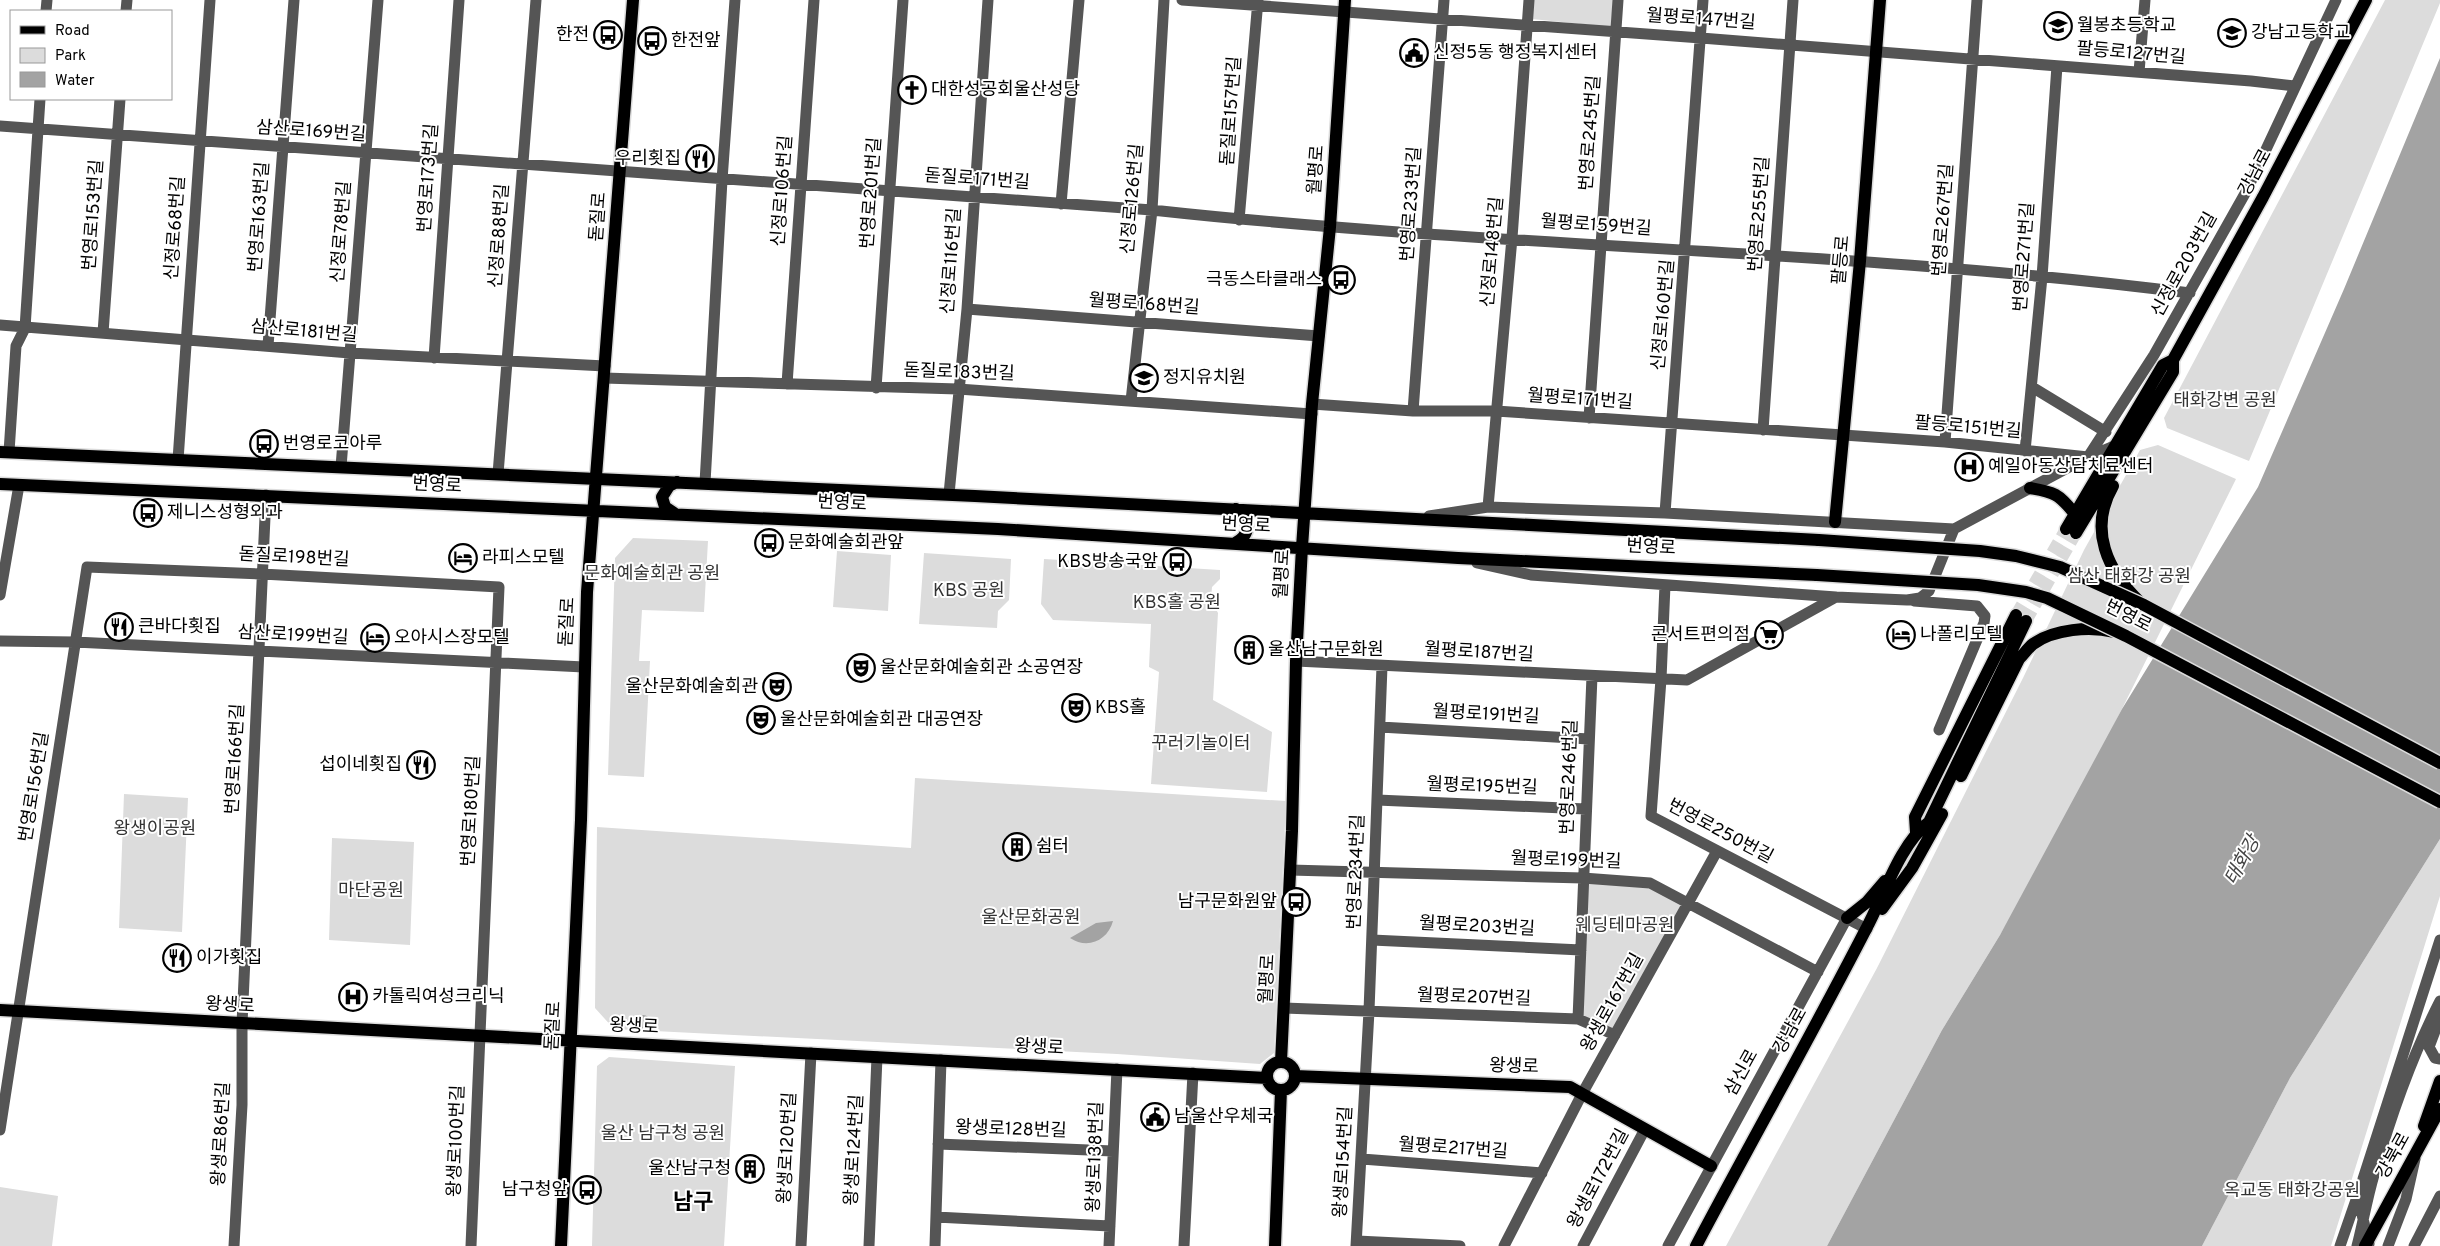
<svg xmlns="http://www.w3.org/2000/svg" width="2440" height="1246" font-family="Overpass,'Noto Sans KR',sans-serif">
<style>
.green{fill:#dcdcdc}
.water{fill:#a3a3a3}
.lines{fill:none;stroke-linecap:round;stroke-linejoin:round}
.major-tunnel{stroke:#d9d9d9;stroke-width:12;stroke-dasharray:12 6;stroke-linecap:butt}
.major-casing{stroke:#dbdbdb;stroke-width:15}
.minor{stroke:#555;stroke-width:11}
.major{stroke:#000;stroke-width:12}
.major-bridge-casing{stroke:#dbdbdb;stroke-width:15;stroke-linecap:butt}
.major-bridge{stroke:#000;stroke-width:12}
.labels{text-anchor:middle;dominant-baseline:central;stroke-width:4;stroke-linejoin:round;paint-order:stroke}
.street-label{font-size:18px;fill:#000;stroke:#fff}
.poi-label{font-size:18px;fill:#000;stroke:#fff;text-anchor:start}
.park-label{font-size:18px;fill:#333;stroke:#fff}
.water-label{font-size:19px;font-style:italic;fill:#444;stroke:#fff}
.district-label{font-size:22px;font-weight:bold;fill:#000;stroke:#fff}
</style>
<rect width="100%" height="100%" fill="#fff"/>
<!-- green -->
<path class="green" d="M1533 0H1613L1611 27 1532 19Z
M2385 0H2440V3L2249 461 2167 428 2164 418Z
M2158 445 2236 479 2053 848 1942 1030 1827 1246H1726L1877 968 2023 678 2084 550 2140 450Z
M633 538 708 541 704 612 642 610 639 661H650L644 777 608 775 615 558Z
M837 551 891 555 888 611 833 607Z
M924 553 1011 559 1009 600 998 611 997 628 919 624Z
M1044 559 1220 570V579L1212 587 1211 599 1218 613 1213 700 1272 732 1267 792 1151 784 1159 672 1149 667 1151 624 1053 620 1041 604Z
M915 778 1286 801 1274 1053 1260 1064 1117 1054 614 1029 595 1008 597 827 911 848Z
M124 794 188 798 182 932 119 928Z
M332 838 414 842 410 945 329 940Z
M2440 839V896L2331 1246H2202L2290 1078Z
M1583 878 1650 883 1689 903 1615 1035 1578 1019Z
M609 1057 735 1066 724 1246H592L597 1066Z
M0 1187 58 1196 52 1246H0Z"/>
<!-- water -->
<path class="water" d="M2440 58V839L2290 1078 2202 1246H1827L1942 1030 2000 935 2122 709 2258 487 2344 289Z
M1113 921C1108 940 1088 950 1070 938L1096 923Z
M636 1022a7 7 0 1 1 14 0a7 7 0 1 1-14 0Z"/>
<g class="lines">
<!-- major-tunnel -->
<path class="major-tunnel" d="M2016 615 2066 529
M2026 621 2076 533"/>
<defs>
<path id="major" d="M0 452 975 496 1819 540
M0 484 998 529 1458 558 1817 575
M2113 486C2088 529 2107 571 2141 603
M2030 488C2054 492 2059 494 2074 513
M674 513 665 507 662 497 669 486 677 482
M1835 522 1860 261 1880 0
M2066 529 2163 365 2173 360
M2076 533 2173 372V360L2263 197 2366 0
M1235 543C1251 535 1251 519 1236 509
M1961 776 2019 659C2024 654 2028 648 2033 644 2054 629 2090 626 2114 632
M1916 832 1915 817 2016 615
M1882 909 1912 868 1942 814
M1847 918 1867 902 1885 881
M0 1010 1267 1078
M1267 1076a14 14 0 1 1 28 0a14 14 0 1 1-28 0Z
M1281 1062 1292 831 1296 661 1302 547 1312 404 1330 227 1345 0
M1295 1076 1570 1087 1711 1166
M2424 1126 2440 1081
M561 1246 581 820 587 592 633 0
M1275 1246 1281 1090
M1696 1246C1752 1140 1811 1036 1866 929 1884 896 1899 845 1929 822L2026 621
M2365 1246 2440 1109"/>
</defs>
<!-- major casing -->
<use href="#major" class="major-casing"/>
<!-- minor -->
<path class="minor" d="M1182 0 1701 38 2251 81 2294 86
M46 11 47 0
M126 11 127 0
M2139 72 2145 0
M0 126 1152 210C1497 248 1845 249 2190 293
M1061 204 1079 0
M1239 220 1258 0
M967 309 1319 336
M0 325 350 353 605 366
M103 333 120 99
M268 346 294 0
M434 358 459 0
M604 378 958 389 1312 414
M787 384 814 0
M2032 387 2106 432
M876 388 903 0
M1131 401 1152 210 1164 0
M1312 404 1413 411H1496L1945 442 2088 457
M1413 411 1444 0
M1589 418 1618 0
M1763 430 1793 0
M1945 442 1977 0
M2025 451 2042 277 2057 66
M9 452 16 346 25 328 40 99
M2088 457 2154 355 2247 190 2336 0
M178 460 210 0
M341 467 378 0
M498 474 536 0
M705 483 722 180 735 0
M949 494 967 309 988 0
M1488 507 1512 238 1529 0
M1665 513 1703 0
M1954 529 2088 457 2121 443
M1477 563 1531 575 1836 597
M1665 585 1661 679 1651 816 1867 929
M0 595 19 485
M1914 601 1977 606 1985 616 1984 623 1939 730
M0 641 75 642 584 667
M1296 661 1687 680 1836 597 1907 600 1920 598 1929 591 1954 529 1665 513 1488 507 1429 516
M1380 727 1589 739
M1377 800 1586 809
M1290 870 1583 878 1650 883 1818 972
M1372 940 1581 950
M1284 1008 1578 1019 1615 1035
M2440 1018 2429 1047 2435 1058 2440 1059
M1578 1019 1592 676
M0 1130 87 567 262 574 499 587 471 1246
M938 1144 1113 1151
M1362 1159 1542 1173
M936 1217 1110 1226
M1357 1241 1460 1246
M2369 1244 2360 1206 2363 1179 2440 940
M234 1246 242 1105V1024L266 495
M801 1246 811 1053
M869 1246 877 1057
M935 1246 941 1060
M1109 1246 1117 1069
M1184 1246 1193 1073
M1356 1246 1369 1011 1382 666
M1504 1246 1582 1094 1717 851
M1583 1246 1645 1129
M1668 1246 1847 918
M2340 1246 2357 1197
M2357 1246C2363 1223 2367 1199 2374 1175 2391 1115 2412 1056 2440 1001
M2388 1246 2406 1199 2415 1159
M2414 1246 2440 1196"/>
<!-- major -->
<use href="#major" class="major"/>
<defs>
<path id="major-bridge" d="M1819 540 1980 551 2016 556 2060 567 2144 605 2440 763
M1817 575 1978 585 2026 592 2047 598 2126 636 2440 802"/>
</defs>
<!-- major-bridge casing -->
<use href="#major-bridge" class="major-bridge-casing"/>
<!-- major-bridge -->
<use href="#major-bridge" class="major-bridge"/>
</g>
<!-- icons -->
<defs>
<symbol id="school-ring" viewBox="-11 -11 22 22"><circle r="9.5" fill="#fff" stroke="#000" stroke-width="1.5"/><path d="M0-5L7-2L0 1L-7-2ZM-4 1L0 2.5L4 1V4Q0 6-4 4Z" fill="#000"/></symbol>
<symbol id="bus-ring" viewBox="-11 -11 22 22"><circle r="9.5" fill="#fff" stroke="#000" stroke-width="1.5"/><path d="M-5-6H5V4H4V6H2V4H-2V6H-4V4H-5ZM-3.5-4V0h7V-4ZM-3.5 1.2v1.5H-2V1.2ZM2 1.2v1.5H3.5V1.2Z" fill="#000"/></symbol>
<symbol id="civic-ring" viewBox="-11 -11 22 22"><circle r="9.5" fill="#fff" stroke="#000" stroke-width="1.5"/><path d="M-.6-6.5H3V-4.5H.6V-3L4-1V1h2V6H-6V1h2V-1L-.6-3ZM-1.2 2.5V6h2.4V2.5Z" fill="#000"/></symbol>
<symbol id="church-ring" viewBox="-11 -11 22 22"><circle r="9.5" fill="#fff" stroke="#000" stroke-width="1.5"/><path d="M-1.2-6h2.4v3.5h3.3v2.4h-3.3V6h-2.4V-.1h-3.3v-2.4h3.3Z" fill="#000"/></symbol>
<symbol id="restaurant-ring" viewBox="-11 -11 22 22"><circle r="9.5" fill="#fff" stroke="#000" stroke-width="1.5"/><path d="M-5-6h1v4h1v-4h1v4h1v-4h1v5L-1.5 .5V6h-2V.5L-5-1ZM5-6V6H3V1.5H1.5Q1.5-4 5-6Z" fill="#000"/></symbol>
<symbol id="hospital-ring" viewBox="-11 -11 22 22"><circle r="9.5" fill="#fff" stroke="#000" stroke-width="1.5"/><path d="M-5-5h3v3.5h4V-5h3V5h-3V1.5h-4V5h-3Z" fill="#000"/></symbol>
<symbol id="hotel-ring" viewBox="-11 -11 22 22"><circle r="9.5" fill="#fff" stroke="#000" stroke-width="1.5"/><path d="M-6-4.5h1.5V1H6V5H4.5V3h-9V5H-6ZM-4 0a1.8 1.8 0 1 1 3.6 0ZM.5 0V-2.5h3Q6-2.5 6 0Z" fill="#000"/></symbol>
<symbol id="supermarket-ring" viewBox="-11 -11 22 22"><circle r="9.5" fill="#fff" stroke="#000" stroke-width="1.5"/><path d="M-6-5.5h2.5l.6 2H6L4.5 2H-2.5L-4.4-4H-6ZM-1.5 3.2a1.3 1.3 0 1 0 .1 0ZM3 3.2a1.3 1.3 0 1 0 .1 0Z" fill="#000"/></symbol>
<symbol id="building-ring" viewBox="-11 -11 22 22"><circle r="9.5" fill="#fff" stroke="#000" stroke-width="1.5"/><path d="M-4-6H4V6H1V3H-1V6H-4ZM-2.5-4.3h1.7v1.8h-1.7ZM.8-4.3h1.7v1.8H.8ZM-2.5-1h1.7V.8h-1.7ZM.8-1h1.7V.8H.8Z" fill="#000"/></symbol>
<symbol id="theatre-ring" viewBox="-11 -11 22 22"><circle r="9.5" fill="#fff" stroke="#000" stroke-width="1.5"/><path d="M-5-5.5Q0-4 5-5.5V0Q5 5 0 6Q-5 5-5 0ZM-3.3-2.5H-1v1.5H-3.3ZM1-2.5H3.3v1.5H1ZM-2.8 1Q0 5.5 2.8 1Z" fill="#000"/></symbol>
</defs>
<g fill-rule="evenodd">
<use href="#school-ring" x="2042" y="10" width="32" height="32"/>
<use href="#school-ring" x="2216" y="17" width="32" height="32"/>
<use href="#bus-ring" x="592" y="19" width="32" height="32"/>
<use href="#bus-ring" x="636" y="25" width="32" height="32"/>
<use href="#civic-ring" x="1398" y="37" width="32" height="32"/>
<use href="#church-ring" x="896" y="74" width="32" height="32"/>
<use href="#restaurant-ring" x="684" y="143" width="32" height="32"/>
<use href="#bus-ring" x="1325" y="264" width="32" height="32"/>
<use href="#school-ring" x="1128" y="362" width="32" height="32"/>
<use href="#bus-ring" x="248" y="428" width="32" height="32"/>
<use href="#hospital-ring" x="1953" y="451" width="32" height="32"/>
<use href="#bus-ring" x="132" y="497" width="32" height="32"/>
<use href="#bus-ring" x="753" y="527" width="32" height="32"/>
<use href="#hotel-ring" x="447" y="542" width="32" height="32"/>
<use href="#bus-ring" x="1161" y="546" width="32" height="32"/>
<use href="#restaurant-ring" x="103" y="611" width="32" height="32"/>
<use href="#supermarket-ring" x="1753" y="619" width="32" height="32"/>
<use href="#hotel-ring" x="1885" y="619" width="32" height="32"/>
<use href="#hotel-ring" x="359" y="622" width="32" height="32"/>
<use href="#building-ring" x="1233" y="634" width="32" height="32"/>
<use href="#theatre-ring" x="845" y="652" width="32" height="32"/>
<use href="#theatre-ring" x="761" y="671" width="32" height="32"/>
<use href="#theatre-ring" x="1060" y="692" width="32" height="32"/>
<use href="#theatre-ring" x="745" y="704" width="32" height="32"/>
<use href="#restaurant-ring" x="405" y="749" width="32" height="32"/>
<use href="#building-ring" x="1001" y="831" width="32" height="32"/>
<use href="#bus-ring" x="1280" y="886" width="32" height="32"/>
<use href="#restaurant-ring" x="161" y="942" width="32" height="32"/>
<use href="#hospital-ring" x="337" y="981" width="32" height="32"/>
<use href="#civic-ring" x="1139" y="1101" width="32" height="32"/>
<use href="#building-ring" x="734" y="1153" width="32" height="32"/>
<use href="#bus-ring" x="571" y="1174" width="32" height="32"/>
</g>
<g class="labels">
<!-- street labels -->
<g class="street-label">
<text transform="translate(1701 20) rotate(4)">월평로147번길</text>
<text transform="translate(2131 54) rotate(5)">팔등로127번길</text>
<text transform="translate(1232 111) rotate(-86)">돋질로157번길</text>
<text transform="translate(311 132) rotate(4)">삼산로169번길</text>
<text transform="translate(1591 133) rotate(-86)">번영로245번길</text>
<text transform="translate(1317 170) rotate(-86)">월평로</text>
<text transform="translate(2256 173) rotate(-62)">강남로</text>
<text transform="translate(429 178) rotate(-86)">번영로173번길</text>
<text transform="translate(977 180) rotate(4)">돋질로171번길</text>
<text transform="translate(783 191) rotate(-86)">신정로106번길</text>
<text transform="translate(872 193) rotate(-86)">번영로201번길</text>
<text transform="translate(1133 199) rotate(-85)">신정로126번길</text>
<text transform="translate(1412 204) rotate(-86)">번영로233번길</text>
<text transform="translate(1760 214) rotate(-86)">번영로255번길</text>
<text transform="translate(94 215) rotate(-86)">번영로153번길</text>
<text transform="translate(260 217) rotate(-86)">번영로163번길</text>
<text transform="translate(599 217) rotate(-86)">돋질로</text>
<text transform="translate(1944 220) rotate(-86)">번영로267번길</text>
<text transform="translate(1596 226) rotate(4)">월평로159번길</text>
<text transform="translate(176 228) rotate(-86)">신정로68번길</text>
<text transform="translate(342 232) rotate(-86)">신정로78번길</text>
<text transform="translate(500 236) rotate(-86)">신정로88번길</text>
<text transform="translate(1493 252) rotate(-85)">신정로148번길</text>
<text transform="translate(2025 257) rotate(-86)">번영로271번길</text>
<text transform="translate(1842 260) rotate(-85)">팔등로</text>
<text transform="translate(952 261) rotate(-86)">신정로116번길</text>
<text transform="translate(2185 265) rotate(-61)">신정로203번길</text>
<text transform="translate(1144 305) rotate(4)">월평로168번길</text>
<text transform="translate(1664 315) rotate(-85)">신정로160번길</text>
<text transform="translate(304 332) rotate(5)">삼산로181번길</text>
<text transform="translate(959 373) rotate(2)">돋질로183번길</text>
<text transform="translate(1580 400) rotate(4)">월평로171번길</text>
<text transform="translate(1968 428) rotate(5)">팔등로151번길</text>
<text transform="translate(437 486) rotate(3)">번영로</text>
<text transform="translate(842 504) rotate(3)">번영로</text>
<text transform="translate(1246 526) rotate(3)">번영로</text>
<text transform="translate(1651 548) rotate(3)">번영로</text>
<text transform="translate(294 558) rotate(3)">돋질로198번길</text>
<text transform="translate(1283 574) rotate(-87)">월평로</text>
<text transform="translate(2128 617) rotate(27)">번영로</text>
<text transform="translate(568 622) rotate(-87)">돋질로</text>
<text transform="translate(293 636) rotate(3)">삼산로199번길</text>
<text transform="translate(1479 653) rotate(3)">월평로187번길</text>
<text transform="translate(1486 715) rotate(3)">월평로191번길</text>
<text transform="translate(236 759) rotate(-87)">번영로166번길</text>
<text transform="translate(1570 777) rotate(-88)">번영로246번길</text>
<text transform="translate(35 787) rotate(-81)">번영로156번길</text>
<text transform="translate(1482 787) rotate(2)">월평로195번길</text>
<text transform="translate(472 811) rotate(-87)">번영로180번길</text>
<text transform="translate(1720 832) rotate(28)">번영로250번길</text>
<text transform="translate(1566 861) rotate(2)">월평로199번길</text>
<text transform="translate(1357 872) rotate(-88)">번영로234번길</text>
<text transform="translate(1477 927) rotate(3)">월평로203번길</text>
<text transform="translate(1268 979) rotate(-87)">월평로</text>
<text transform="translate(1474 998) rotate(2)">월평로207번길</text>
<text transform="translate(1613 1003) rotate(-61)">왕생로167번길</text>
<text transform="translate(230 1006) rotate(3)">왕생로</text>
<text transform="translate(554 1026) rotate(-87)">돋질로</text>
<text transform="translate(634 1027) rotate(3)">왕생로</text>
<text transform="translate(1791 1031) rotate(-61)">강남로</text>
<text transform="translate(1039 1048) rotate(3)">왕생로</text>
<text transform="translate(1514 1067) rotate(2)">왕생로</text>
<text transform="translate(1742 1073) rotate(-61)">삼신로</text>
<text transform="translate(1011 1130) rotate(2)">왕생로128번길</text>
<text transform="translate(222 1134) rotate(-87)">왕생로86번길</text>
<text transform="translate(457 1141) rotate(-88)">왕생로100번길</text>
<text transform="translate(788 1148) rotate(-87)">왕생로120번길</text>
<text transform="translate(1453 1149) rotate(4)">월평로217번길</text>
<text transform="translate(855 1150) rotate(-87)">왕생로124번길</text>
<text transform="translate(2394 1156) rotate(-61)">강북로</text>
<text transform="translate(1096 1157) rotate(-88)">왕생로138번길</text>
<text transform="translate(1344 1162) rotate(-87)">왕생로154번길</text>
<text transform="translate(1599 1179) rotate(-62)">왕생로172번길</text>
</g>
<!-- poi labels -->
<g class="poi-label">
<text x="2077" y="26">월봉초등학교</text>
<text x="2251" y="33">강남고등학교</text>
<text x="589" y="35" text-anchor="end">한전</text>
<text x="671" y="41">한전앞</text>
<text x="1433" y="53">신정5동 행정복지센터</text>
<text x="931" y="90">대한성공회울산성당</text>
<text x="681" y="159" text-anchor="end">우리횟집</text>
<text x="1322" y="280" text-anchor="end">극동스타클래스</text>
<text x="1163" y="378">정지유치원</text>
<text x="283" y="444">번영로코아루</text>
<text x="1988" y="467">예일아동상담치료센터</text>
<text x="167" y="513">제니스성형외과</text>
<text x="788" y="543">문화예술회관앞</text>
<text x="482" y="558">라피스모텔</text>
<text x="1158" y="562" text-anchor="end">KBS방송국앞</text>
<text x="138" y="627">큰바다횟집</text>
<text x="1750" y="635" text-anchor="end">콘서트편의점</text>
<text x="1920" y="635">나폴리모텔</text>
<text x="394" y="638">오아시스장모텔</text>
<text x="1268" y="650">울산남구문화원</text>
<text x="880" y="668">울산문화예술회관 소공연장</text>
<text x="758" y="687" text-anchor="end">울산문화예술회관</text>
<text x="1095" y="708">KBS홀</text>
<text x="780" y="720">울산문화예술회관 대공연장</text>
<text x="402" y="765" text-anchor="end">섭이네횟집</text>
<text x="1036" y="847">쉼터</text>
<text x="1277" y="902" text-anchor="end">남구문화원앞</text>
<text x="196" y="958">이가횟집</text>
<text x="372" y="997">카톨릭여성크리닉</text>
<text x="1174" y="1117">남울산우체국</text>
<text x="731" y="1169" text-anchor="end">울산남구청</text>
<text x="568" y="1190" text-anchor="end">남구청앞</text>
</g>
<!-- park labels -->
<g class="park-label">
<text x="2225" y="401">태화강변 공원</text>
<text x="652" y="574">문화예술회관 공원</text>
<text x="2129" y="577">삼산 태화강 공원</text>
<text x="969" y="591">KBS 공원</text>
<text x="1177" y="603">KBS홀 공원</text>
<text x="1201" y="744">꾸러기놀이터</text>
<text x="155" y="829">왕생이공원</text>
<text x="371" y="891">마단공원</text>
<text x="1031" y="918">울산문화공원</text>
<text x="1625" y="926">웨딩테마공원</text>
<text x="663" y="1134">울산 남구청 공원</text>
<text x="2292" y="1191">옥교동 태화강공원</text>
</g>
<!-- water labels -->
<g class="water-label">
<text transform="translate(2243 861) rotate(-61)">태화강</text>
</g>
<!-- district labels -->
<g class="district-label">
<text x="693" y="1203">남구</text>
</g>
</g>
<!-- legend -->
<rect x="10" y="10" width="162" height="90" fill="#ffffff" stroke="#999999"/>
<rect x="20" y="26" width="25" height="8" fill="#000000" stroke="#999999"/>
<text x="55" y="35" font-size="15" fill="#000000">Road</text>
<rect x="20" y="48" width="25" height="15" fill="#dcdcdc" stroke="#999999"/>
<text x="55" y="60" font-size="15" fill="#000000">Park</text>
<rect x="20" y="72" width="25" height="15" fill="#a3a3a3" stroke="#999999"/>
<text x="55" y="85" font-size="15" fill="#000000">Water</text>
</svg>
